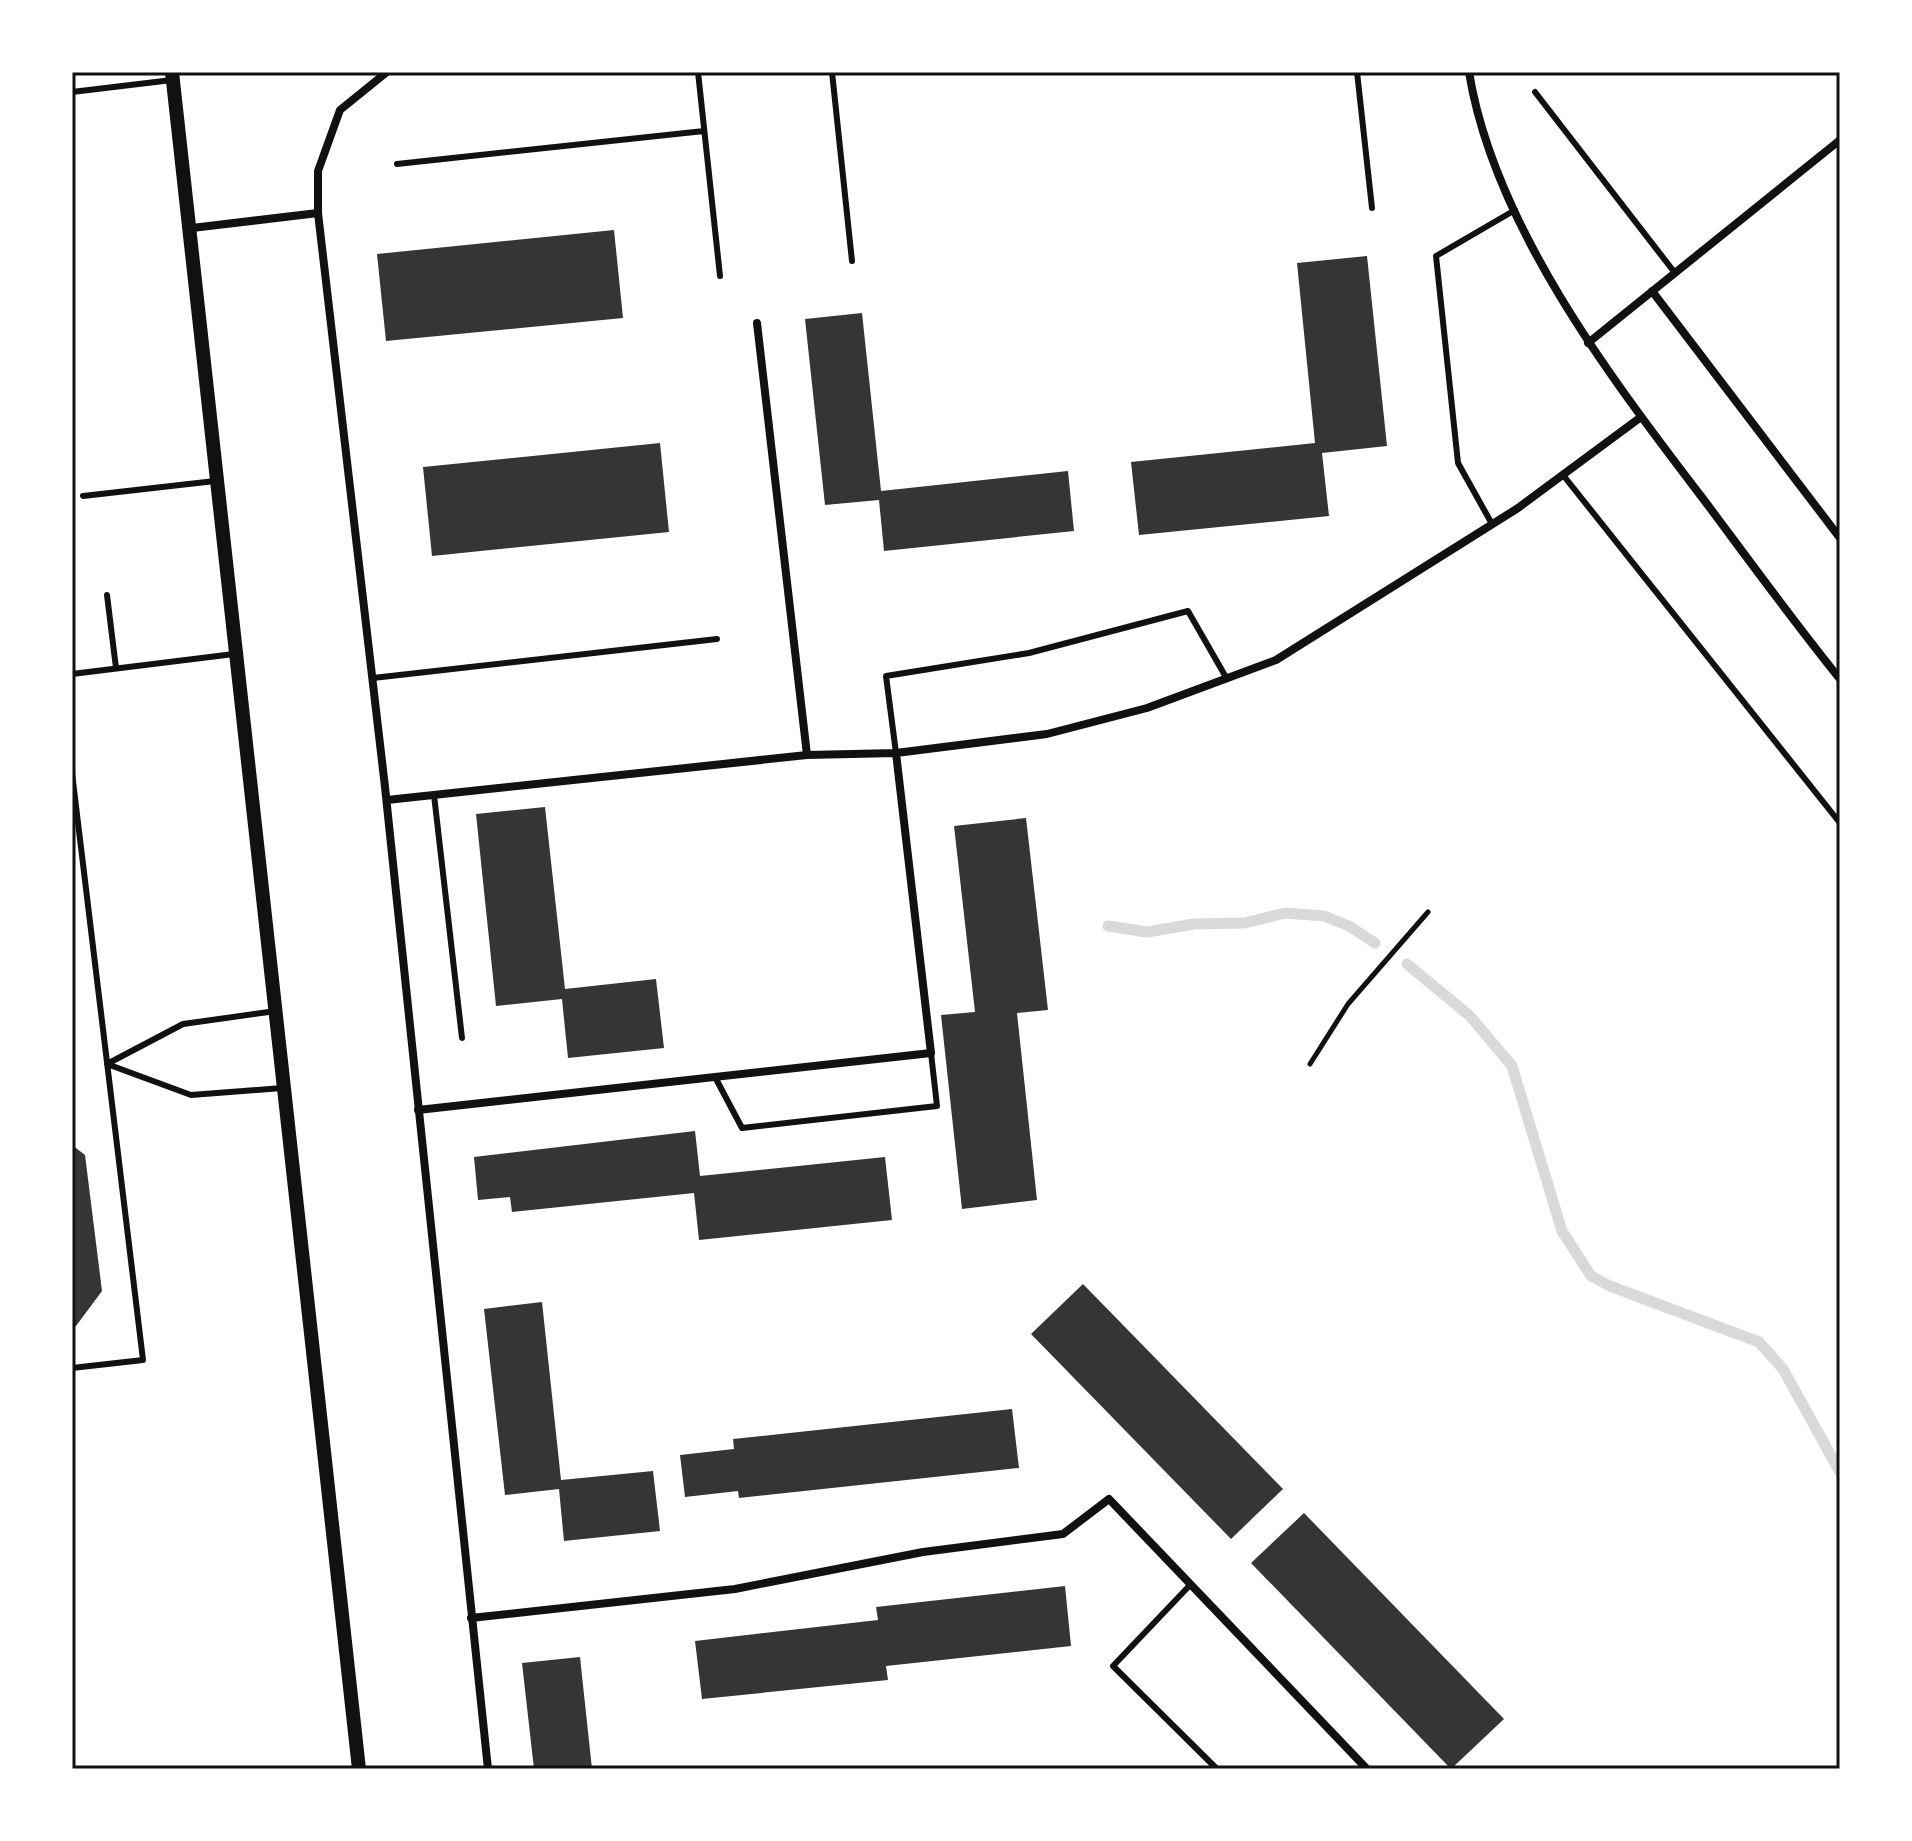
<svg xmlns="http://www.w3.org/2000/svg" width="1912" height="1841" font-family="Manrope,sans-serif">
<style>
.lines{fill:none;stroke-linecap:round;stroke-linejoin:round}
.stream{stroke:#d9d9d9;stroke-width:11}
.building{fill:#353535}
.path{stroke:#111;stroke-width:5}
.service{stroke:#111;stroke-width:6}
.minor{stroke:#111;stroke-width:8}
.tertiary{stroke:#111;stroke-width:14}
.neatline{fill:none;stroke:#111;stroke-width:3}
</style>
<rect width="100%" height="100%" fill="#fff"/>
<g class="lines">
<!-- stream -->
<path class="stream" d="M1108 926 1147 932 1194 924 1245 923 1285 913 1324 916 1349 926 1375 943
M1407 964 1470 1016 1512 1066 1562 1231 1591 1276 1610 1286 1759 1342 1783 1369 1840 1472"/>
</g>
<!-- building -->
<path class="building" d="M614 230 623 318 386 341 377 254Z
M1367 256 1387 446 1322 453 1329 516 1139 535 1131 462 1315 443 1297 263Z
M862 313 881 491 1068 471 1074 531 884 551 879 500 825 505 805 319Z
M660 443 669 532 432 556 423 467Z
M545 807 565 989 656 979 664 1048 568 1058 562 999 496 1006 476 814Z
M1026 818 1048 1010 1017 1013 1037 1200 962 1209 941 1015 975 1012 954 826Z
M695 1131 700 1176 885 1157 892 1220 699 1240 694 1193 512 1212 510 1197 478 1200 474 1157Z
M72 1145 85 1155 102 1291 76 1326H72Z
M1083 1284 1283 1489 1231 1539 1031 1334Z
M542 1302 561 1480 653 1471 660 1531 564 1541 559 1489 505 1495 484 1309Z
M1012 1409 1019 1468 739 1498 738 1491 685 1497 680 1455 734 1449 733 1439Z
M1304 1513 1504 1719 1451 1769 1251 1563Z
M1065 1586 1071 1646 886 1666 888 1680 702 1699 695 1641 878 1620 876 1607Z
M580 1657 592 1769H534L522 1663Z"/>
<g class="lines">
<!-- path -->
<path class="path" d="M1310 1064 1348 1004 1428 912"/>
<!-- service -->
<path class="service" d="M698 72 720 276
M832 72 852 261
M1357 72 1372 208
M72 92 172 80
M1535 92 1675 273
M397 164 704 131
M1563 475 1840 823
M83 496 215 481
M1492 524 1458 463 1436 256 1515 210
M107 595 116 668
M72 674 234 654
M373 678 717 639
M896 753 886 676 1029 653 1188 611 1227 679
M72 773 143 1360 72 1368
M434 795 462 1038
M107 1064 191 1095 282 1088
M107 1064 183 1024 276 1011
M715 1077 742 1128 937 1106 931 1053
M1191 1584 1113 1666 1217 1769"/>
<!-- minor -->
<path class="minor" d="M387 72 340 110 318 171V213L385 787 488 1769
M1469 72C1494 227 1614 382 1707 504 1751 563 1794 622 1840 679
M192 228 318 213
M1652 291 1840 538
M757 323 807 755
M1588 343 1840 140
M387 800 807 755 896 753 1047 734 1147 708 1276 660 1518 508 1641 417
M418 1110 931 1053 896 753
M471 1618 735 1589 923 1552 1063 1534 1109 1499 1367 1769"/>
<!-- tertiary -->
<path class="tertiary" d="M172 72 359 1769"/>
</g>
<!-- border -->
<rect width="1912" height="1841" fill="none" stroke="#ffffff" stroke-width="148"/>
<rect x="74" y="74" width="1764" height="1693" class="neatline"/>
</svg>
